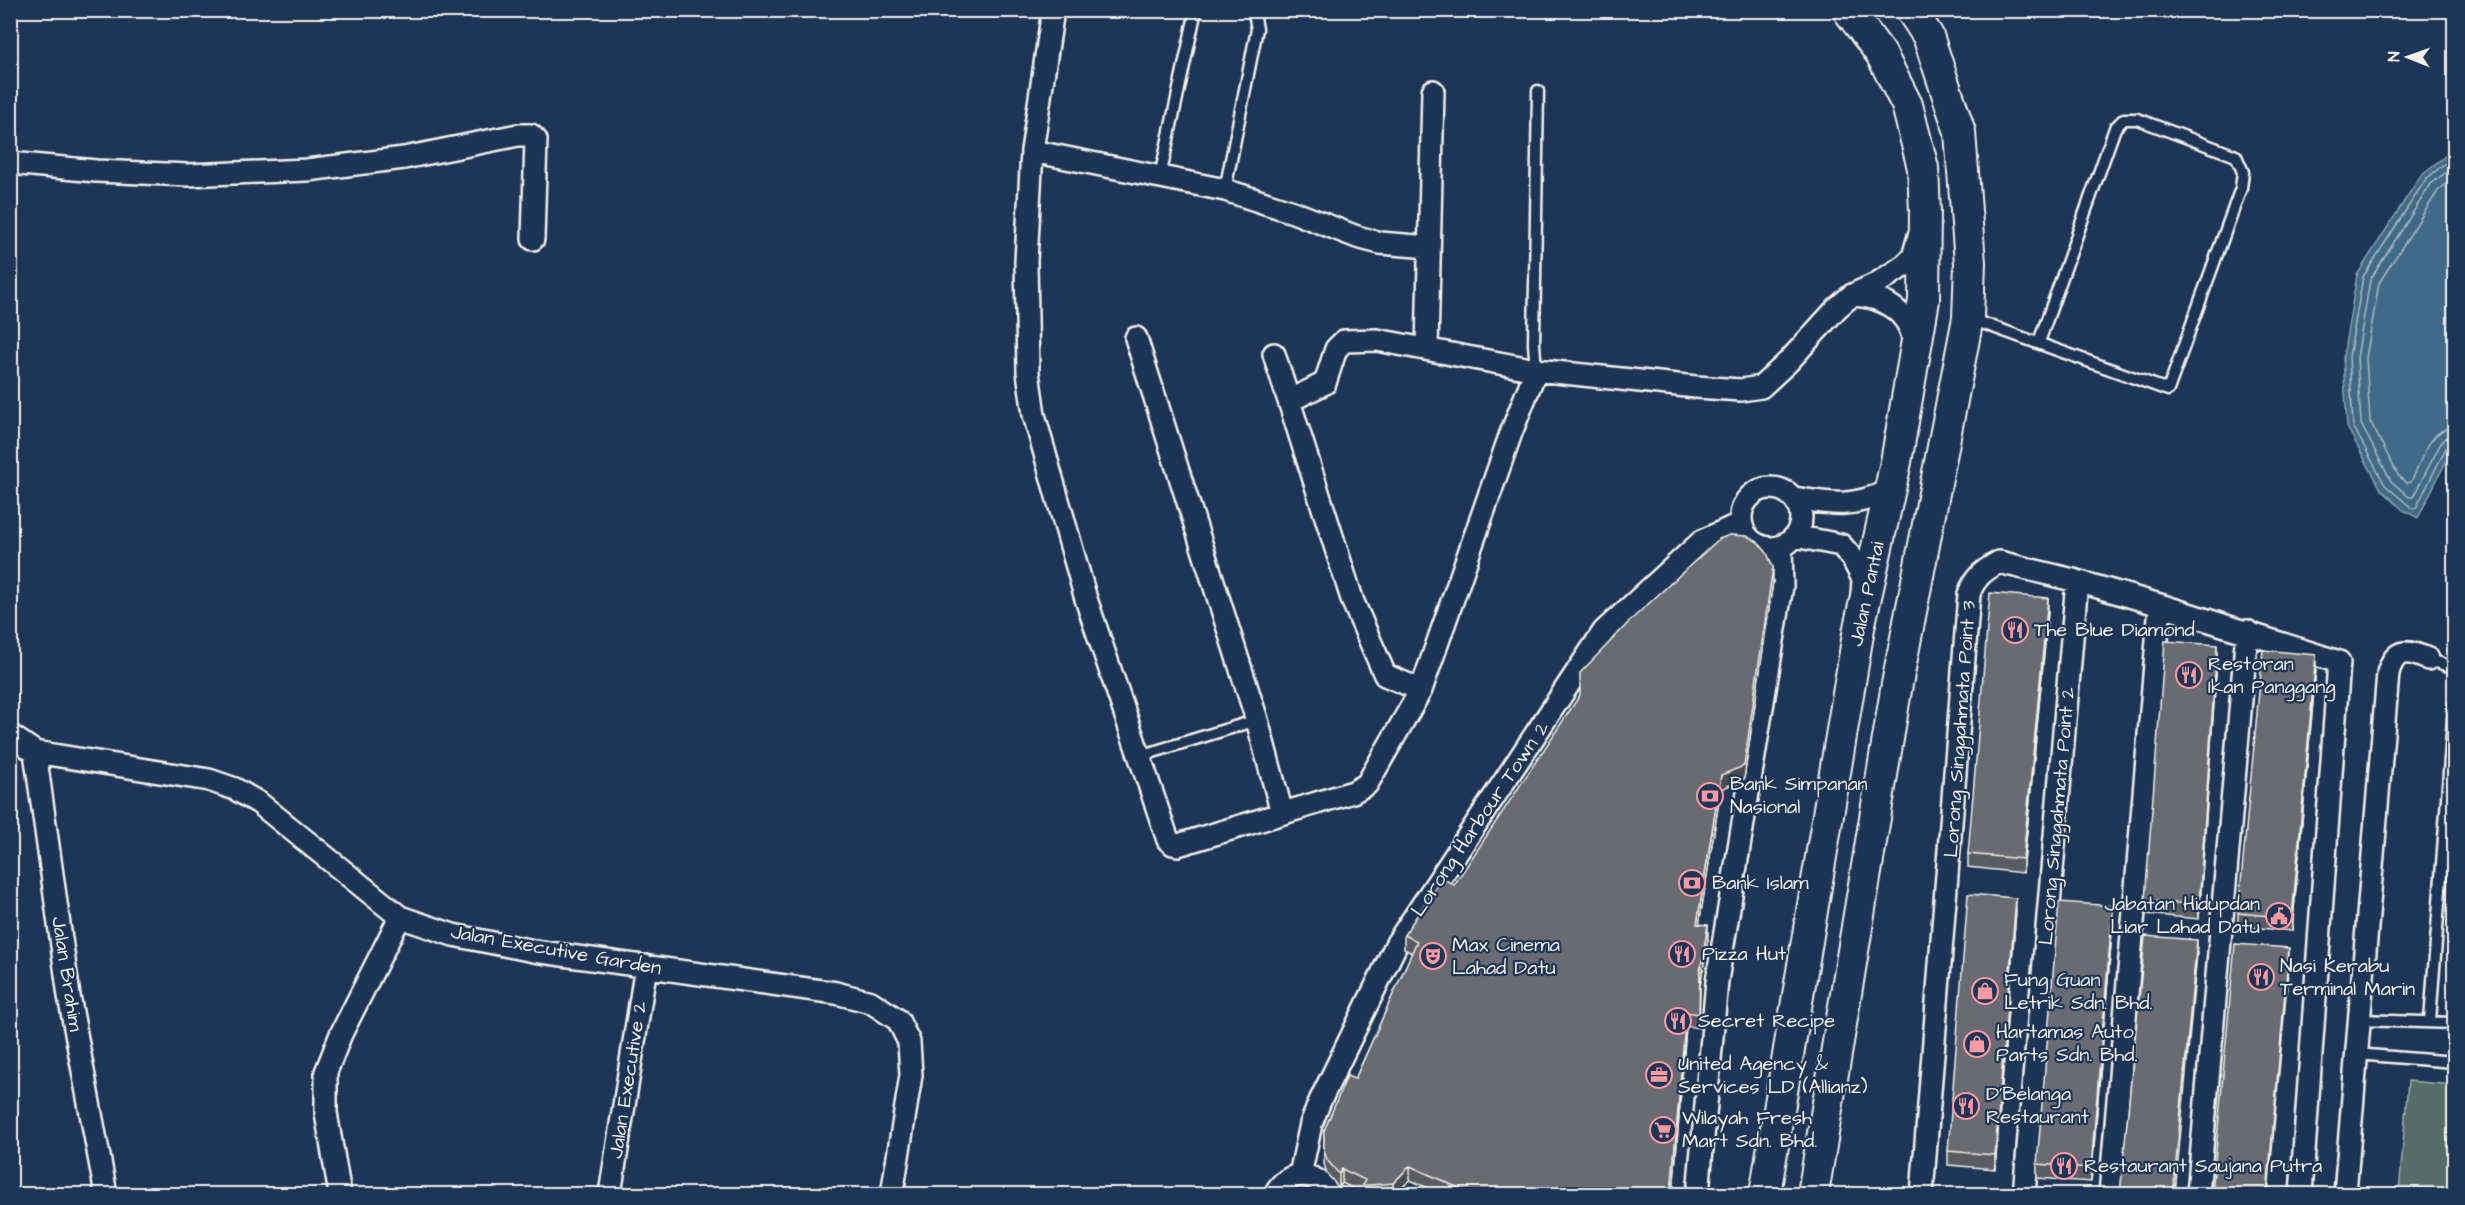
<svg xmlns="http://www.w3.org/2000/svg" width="2465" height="1205" font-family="'Architects Daughter',sans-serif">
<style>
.green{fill:#556c68;stroke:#a4aea8;stroke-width:1.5}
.water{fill:#406b87;stroke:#88a1ae;stroke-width:1.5}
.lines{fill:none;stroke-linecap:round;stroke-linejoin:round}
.shore{stroke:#acbbc1;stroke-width:1.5}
.lane-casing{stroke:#f4f1e8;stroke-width:15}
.street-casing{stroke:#f4f1e8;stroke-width:26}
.secondary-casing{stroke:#f4f1e8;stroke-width:34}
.lane{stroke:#1d3557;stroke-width:10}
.street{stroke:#1d3557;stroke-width:21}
.secondary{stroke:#1d3557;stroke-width:30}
.wall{fill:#5a5c62;stroke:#f4f1e8;stroke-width:1.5}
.shaded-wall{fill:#4a4b50;stroke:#f4f1e8;stroke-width:1.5}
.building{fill:#696b72;stroke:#f4f1e8;stroke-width:1.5}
.labels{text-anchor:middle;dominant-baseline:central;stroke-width:4.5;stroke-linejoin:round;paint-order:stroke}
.street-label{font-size:20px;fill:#f4f1e8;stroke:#1d3557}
.poi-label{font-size:20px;fill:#f4f1e8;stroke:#1d3557;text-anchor:start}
</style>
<rect width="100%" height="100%" fill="#1d3557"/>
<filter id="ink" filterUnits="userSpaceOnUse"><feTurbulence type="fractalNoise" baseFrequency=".0167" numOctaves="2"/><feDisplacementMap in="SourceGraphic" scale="12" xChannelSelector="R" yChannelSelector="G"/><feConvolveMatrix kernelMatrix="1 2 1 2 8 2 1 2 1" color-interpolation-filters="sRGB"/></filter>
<g filter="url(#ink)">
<!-- green -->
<path class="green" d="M2408 1081 2454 1085V1194H2399Z"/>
<!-- water -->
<path class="water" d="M2454 149V445L2418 518 2403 510 2381 489 2347 427 2343 357 2357 275 2421 175Z"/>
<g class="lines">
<!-- shore -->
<path class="shore" d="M2454 156 2426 179 2363 277 2349 357 2353 426 2385 485 2413 509 2416 508 2446 448 2454 444
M2454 166 2431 184 2370 280 2357 358 2361 424 2391 481 2409 497H2413L2441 443 2446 438 2454 436
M2454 177 2438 191 2379 283 2366 358 2370 421 2398 475 2406 483 2411 482C2421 462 2429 428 2454 427"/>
<defs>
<path id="lane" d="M1160 177 1196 10
M1225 190 1257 29 1254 13 1251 10
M1971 319 2168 390 2241 188 2243 172 2236 156 2137 119H2124L2115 128 2039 342
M1536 370 1534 344 1538 91
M2428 659 2454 668
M1140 756 1257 720
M2359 1020 2454 1023
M2430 1021 2454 706
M2356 1054 2454 1062"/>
<path id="street" d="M1053 10 1032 151 1026 261 1028 372 1034 415 1086 599 1168 840 1173 844 1178 845 1353 792 1367 784 1421 690 1511 433 1536 370
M1032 151 1225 190 1293 212 1357 237 1380 243 1429 247
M10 163 96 171 188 175 307 170 404 158 518 135H531L536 140 533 239
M1852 295C1883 296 1911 312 1914 345
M1136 338 1257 720 1282 813
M1427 349 1433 91
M1274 354 1353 602 1385 675 1421 690
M1289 401 1325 383 1336 349 1344 341 1377 340 1536 370 1696 387 1741 390 1761 387 1788 362 1837 308 1852 295 1876 284 1905 265 1913 257 1919 236
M1741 518a30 30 0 1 1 60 0a30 30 0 1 1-60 0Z
M1793 498C1833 504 1849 508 1887 492L1890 481
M1795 536 1841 545 1852 558 1863 579 1862 595
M10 735 35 752 209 780 235 789 259 803 400 917 453 935 534 951 836 993 871 1002 898 1020 909 1042 911 1075 892 1194
M35 752 69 996 106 1194
M1300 1175 1311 1124 1320 1101 1397 943 1604 631 1702 541 1741 523
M340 1194 326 1113V1072L341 1034 400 917
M610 1194 646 966
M1275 1194C1287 1169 1317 1170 1329 1194
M1698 1194 1717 981 1782 586 1781 546
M1922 1194 1969 594C1975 577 1983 571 1999 562L2077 581 2160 605 2339 662 2301 1194
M2024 1194 2077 581
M2110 1194 2160 605
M2198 1194 2247 631
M2345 1194 2388 673C2395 648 2407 650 2428 659"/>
<path id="secondary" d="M1765 1194 1859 628 1896 462 1924 300 1925 212 1923 168 1907 105 1881 54 1848 10
M1813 1194 1897 684 1968 318 1970 263 1960 132 1928 36 1911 10"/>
</defs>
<!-- lane casing -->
<use href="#lane" class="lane-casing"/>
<!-- street casing -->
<use href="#street" class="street-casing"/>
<!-- secondary casing -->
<use href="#secondary" class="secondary-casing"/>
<!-- lane -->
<use href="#lane" class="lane"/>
<!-- street -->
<use href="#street" class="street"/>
<!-- secondary -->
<use href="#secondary" class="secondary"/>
</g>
<!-- wall -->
<path class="wall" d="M1773 581 1744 779 1721 789 1699 924 1708 939 1700 986 1699 1028 1686 1026 1673 1194H1442L1410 1180 1395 1194H1363V1193L1342 1183 1339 1188 1327 1174 1324 1164V1131L1355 1079 1412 953 1404 949V935L1454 885Z
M2048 612 2023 873 1968 867V854Z
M2217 659 2199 919 2145 914V900Z
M2316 669 2292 931 2238 926V913Z
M2016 911 1995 1169 1948 1165V1151Z
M2113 920 2091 1182 2037 1178V1164Z"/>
<!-- shaded-wall -->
<path class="shaded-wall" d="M1773 567V581L1744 779 1721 789 1697 938V924L1721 775Z
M2048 598V612L2023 873V859Z
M2217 645V659L2199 919V905Z
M2316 655V669L2292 931V918Z
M2016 898V911L1995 1169V1155Z
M2113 906V920L2091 1182V1168Z
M1708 925V939L1700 986 1699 1028 1700 972Z
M2197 940V954L2175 1194H2173Z
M2289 948V962L2268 1194H2267Z
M1686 1012V1026L1673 1194H1671Z
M1410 1166V1180L1395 1194H1393V1183Z
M1342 1169V1183L1339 1188V1174Z"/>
<!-- building -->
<path class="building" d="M1730 535 1747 536 1758 542 1767 553 1773 567 1744 766 1721 775 1697 924 1708 925 1700 972 1699 1014 1686 1012 1671 1194H1472L1410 1166 1393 1183 1370 1185H1363L1365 1180 1342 1169 1339 1174 1327 1160 1324 1150V1131L1347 1076 1355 1079 1417 941 1404 935 1442 878 1454 885 1580 695V673L1633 618 1719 539Z
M1990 593 2048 598 2023 859 1968 854Z
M2165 641 2217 645 2199 905 2145 900Z
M2263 650 2316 655 2292 918 2238 913Z
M1968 894 2016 898 1995 1155 1948 1151Z
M2059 902 2113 906 2091 1168 2037 1164Z
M2145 936 2197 940 2173 1194H2120Z
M2235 944 2289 948 2267 1194H2212Z"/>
</g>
<!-- icons -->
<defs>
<symbol id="restaurant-ring" viewBox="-11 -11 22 22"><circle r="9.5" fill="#1d3557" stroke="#ff9aa2" stroke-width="1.5"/><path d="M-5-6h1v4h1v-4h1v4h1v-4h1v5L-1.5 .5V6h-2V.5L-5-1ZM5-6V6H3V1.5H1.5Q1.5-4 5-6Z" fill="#ff9aa2"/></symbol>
<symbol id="bank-ring" viewBox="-11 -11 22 22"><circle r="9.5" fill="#1d3557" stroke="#ff9aa2" stroke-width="1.5"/><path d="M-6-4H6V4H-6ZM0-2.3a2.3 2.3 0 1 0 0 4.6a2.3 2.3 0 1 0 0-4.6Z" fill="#ff9aa2"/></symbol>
<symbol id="civic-ring" viewBox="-11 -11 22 22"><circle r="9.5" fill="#1d3557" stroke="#ff9aa2" stroke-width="1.5"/><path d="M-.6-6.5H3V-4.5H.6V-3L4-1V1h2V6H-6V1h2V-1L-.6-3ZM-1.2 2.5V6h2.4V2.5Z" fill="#ff9aa2"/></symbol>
<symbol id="theatre-ring" viewBox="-11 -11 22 22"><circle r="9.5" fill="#1d3557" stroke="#ff9aa2" stroke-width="1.5"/><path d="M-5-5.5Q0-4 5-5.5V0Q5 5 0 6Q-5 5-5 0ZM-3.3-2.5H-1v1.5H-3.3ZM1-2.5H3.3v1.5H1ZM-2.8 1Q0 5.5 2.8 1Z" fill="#ff9aa2"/></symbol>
<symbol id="shop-ring" viewBox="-11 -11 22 22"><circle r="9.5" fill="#1d3557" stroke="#ff9aa2" stroke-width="1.5"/><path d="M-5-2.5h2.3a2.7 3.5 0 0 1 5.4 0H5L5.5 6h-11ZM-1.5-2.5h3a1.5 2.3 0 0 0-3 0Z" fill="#ff9aa2"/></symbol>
<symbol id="office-ring" viewBox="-11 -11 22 22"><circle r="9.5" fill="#1d3557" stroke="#ff9aa2" stroke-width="1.5"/><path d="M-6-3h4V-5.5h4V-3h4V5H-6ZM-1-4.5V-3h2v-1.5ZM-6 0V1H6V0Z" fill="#ff9aa2"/></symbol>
<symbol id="supermarket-ring" viewBox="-11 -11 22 22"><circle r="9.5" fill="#1d3557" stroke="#ff9aa2" stroke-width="1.5"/><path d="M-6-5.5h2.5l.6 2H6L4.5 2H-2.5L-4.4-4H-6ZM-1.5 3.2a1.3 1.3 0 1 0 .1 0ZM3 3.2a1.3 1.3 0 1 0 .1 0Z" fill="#ff9aa2"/></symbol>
</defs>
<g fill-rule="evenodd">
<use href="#restaurant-ring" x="2000" y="615" width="30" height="30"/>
<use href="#restaurant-ring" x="2174" y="660" width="30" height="30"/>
<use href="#bank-ring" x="1695" y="781" width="30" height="30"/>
<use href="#bank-ring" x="1677" y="868" width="30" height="30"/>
<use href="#civic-ring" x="2264" y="901" width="30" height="30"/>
<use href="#restaurant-ring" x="1667" y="939" width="30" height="30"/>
<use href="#theatre-ring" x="1418" y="941" width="30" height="30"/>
<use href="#restaurant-ring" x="2246" y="962" width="30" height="30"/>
<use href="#shop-ring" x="1970" y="976" width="30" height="30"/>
<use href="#restaurant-ring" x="1663" y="1006" width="30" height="30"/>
<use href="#shop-ring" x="1962" y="1029" width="30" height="30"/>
<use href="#office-ring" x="1644" y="1060" width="30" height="30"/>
<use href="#restaurant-ring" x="1951" y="1091" width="30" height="30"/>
<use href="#supermarket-ring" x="1648" y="1115" width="30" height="30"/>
<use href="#restaurant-ring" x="2049" y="1151" width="30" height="30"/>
</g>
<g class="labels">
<!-- street labels -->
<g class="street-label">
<text transform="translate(1867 594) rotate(-78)">Jalan Pantai</text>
<text transform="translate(1960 729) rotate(-86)">Lorong Singgahmata Point 3</text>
<text transform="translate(2057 816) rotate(-85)">Lorong Singgahmata Point 2</text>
<text transform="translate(1480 819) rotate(-56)">Lorong Harbour Town 2</text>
<text transform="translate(556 950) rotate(10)">Jalan Executive Garden</text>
<text transform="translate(67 974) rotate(81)">Jalan Brahim</text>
<text transform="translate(628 1080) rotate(-81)">Jalan Executive 2</text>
</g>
<!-- poi labels -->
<g class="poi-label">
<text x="2034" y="630">The Blue Diamond</text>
<text x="2208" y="664">Restoran<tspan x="2208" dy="23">Ikan Panggang</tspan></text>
<text x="1730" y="784">Bank Simpanan<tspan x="1730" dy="23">Nasional</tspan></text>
<text x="1712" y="883">Bank Islam</text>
<text x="2260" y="904" text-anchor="end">Jabatan Hidupdan<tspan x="2260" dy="23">Liar Lahad Datu</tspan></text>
<text x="1452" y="945">Max Cinema<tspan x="1452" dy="23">Lahad Datu</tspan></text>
<text x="1702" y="954">Pizza Hut</text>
<text x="2280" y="966">Nasi Kerabu<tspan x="2280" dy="23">Terminal Marin</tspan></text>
<text x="2004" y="980">Fung Guan<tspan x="2004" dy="23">Letrik Sdn. Bhd.</tspan></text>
<text x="1698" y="1021">Secret Recipe</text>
<text x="1996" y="1032">Hartamas Auto<tspan x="1996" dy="23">Parts Sdn. Bhd.</tspan></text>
<text x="1678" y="1064">United Agency &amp;<tspan x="1678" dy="23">Services LD (Allianz)</tspan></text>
<text x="1986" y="1094">D'Belanga<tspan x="1986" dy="23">Restaurant</tspan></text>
<text x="1682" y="1118">Wilayah Fresh<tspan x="1682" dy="23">Mart Sdn. Bhd.</tspan></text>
<text x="2084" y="1166">Restaurant Saujana Putra</text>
</g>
</g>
<!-- margin -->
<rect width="2465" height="1205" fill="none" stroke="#1d3557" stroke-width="36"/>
<rect x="18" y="18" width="2429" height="1169" fill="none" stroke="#f4f1e8" stroke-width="2" filter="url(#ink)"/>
<!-- north arrow -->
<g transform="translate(2408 57) rotate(271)" stroke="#1d3557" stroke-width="4.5" paint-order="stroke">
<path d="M0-4.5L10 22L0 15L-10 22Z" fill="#f4f1e8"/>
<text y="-9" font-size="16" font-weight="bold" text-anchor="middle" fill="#f4f1e8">N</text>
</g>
</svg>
